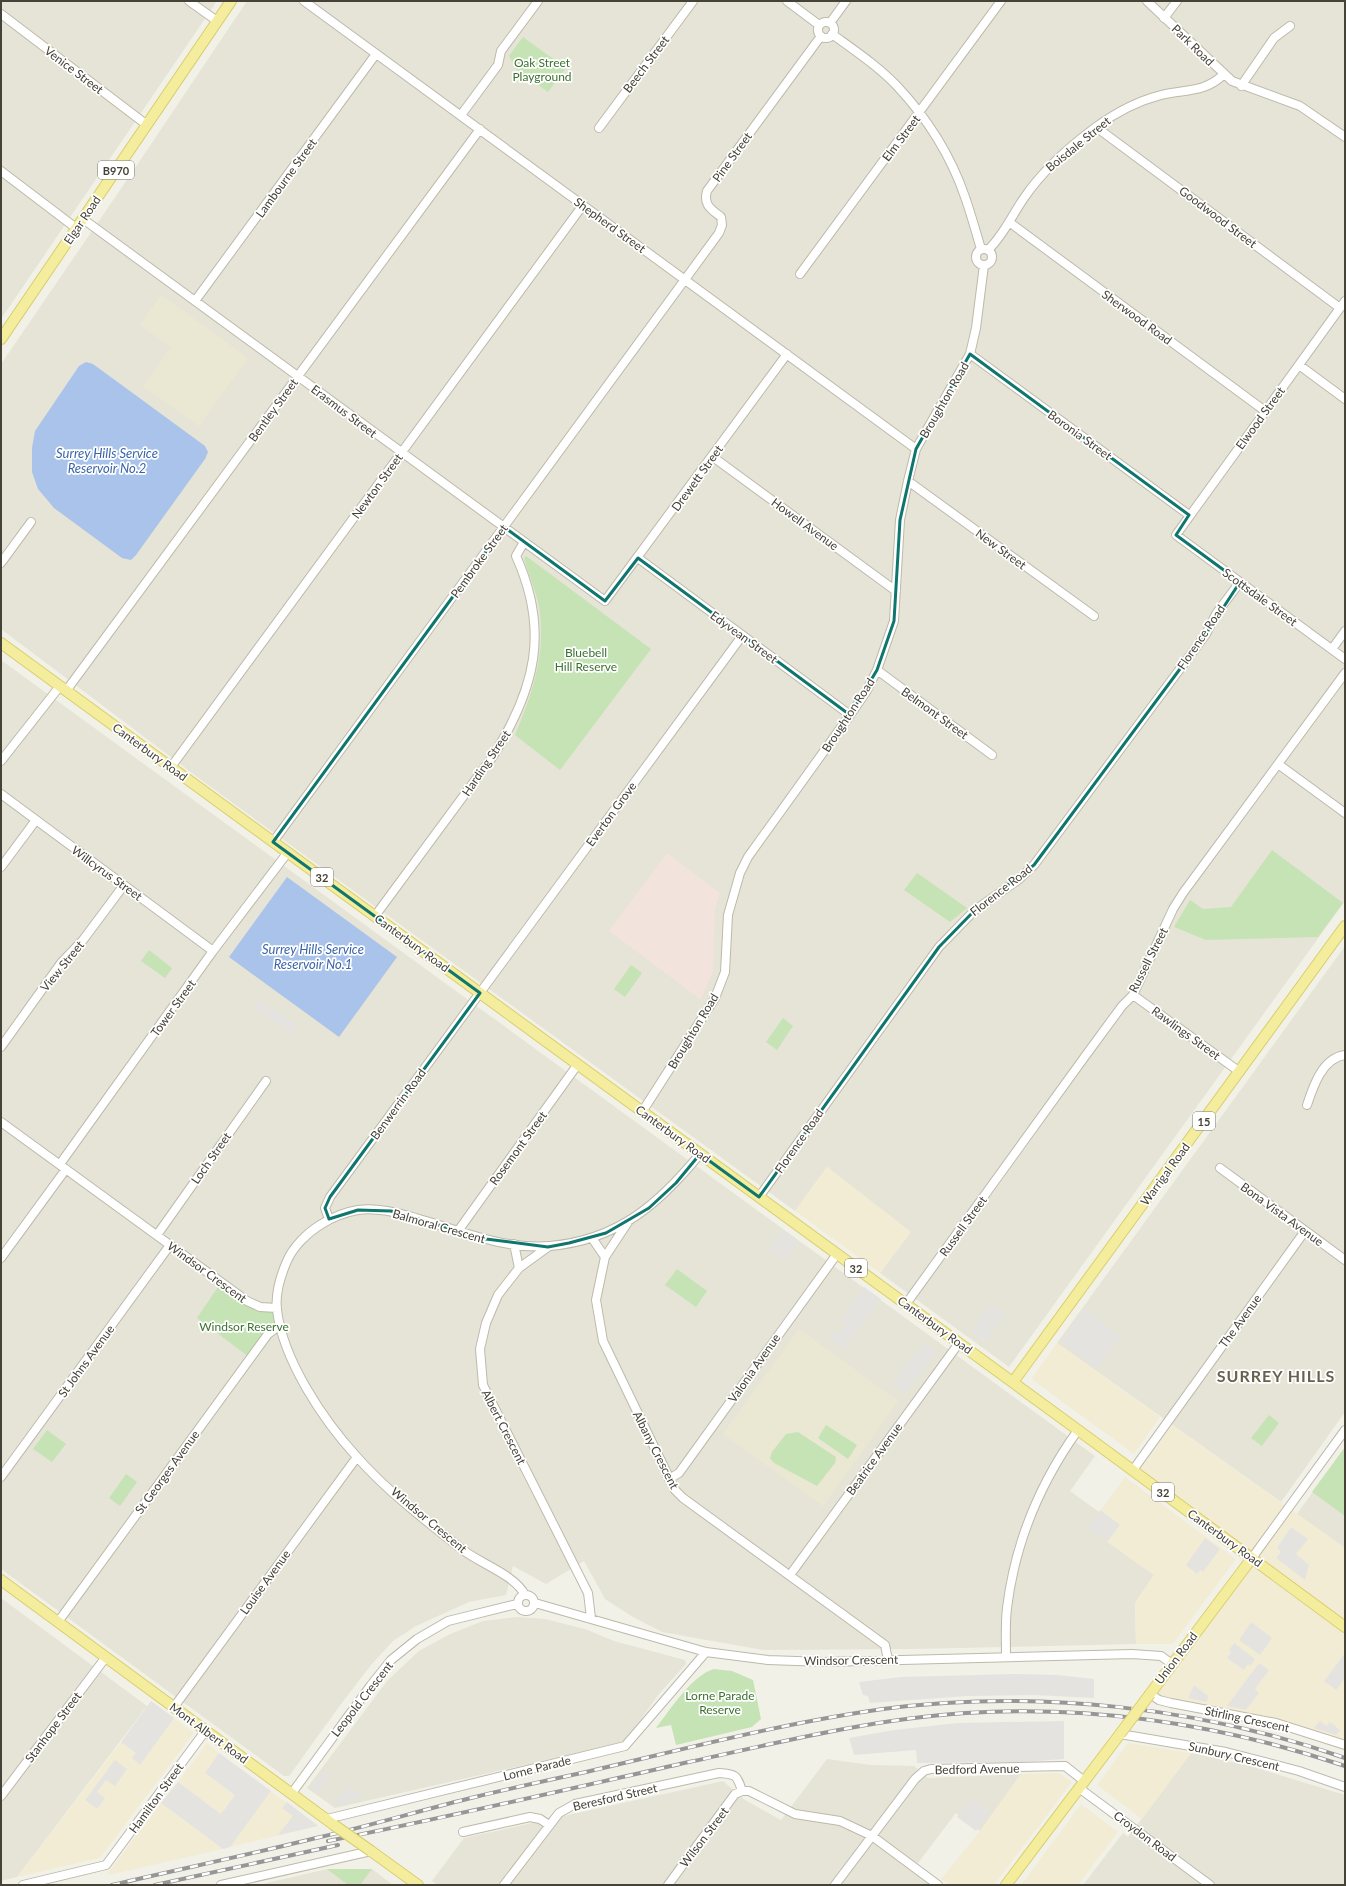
<svg xmlns="http://www.w3.org/2000/svg" width="1346" height="1886" font-family="Lato,sans-serif">
<style>
.residential{fill:#e6e4d6}
.commercial{fill:#f2ecd5}
.education{fill:#eae8d3}
.medical{fill:#f2e3dc}
.green{fill:#c5e3b4}
.parking{fill:#e4e3df}
.water{fill:#a9c3ea}
.lines{fill:none;stroke-linecap:round;stroke-linejoin:round}
.minor-casing{stroke:#bdbaab;stroke-width:10}
.major-casing{stroke:#d9ce6f;stroke-width:12}
.minor{stroke:#fff;stroke-width:8}
.major{stroke:#f5ed9e;stroke-width:10}
.rail-casing{stroke:#969696;stroke-width:4}
.rail{stroke:#fff;stroke-width:2.5;stroke-dasharray:8;stroke-linecap:butt}
.major-bridge-casing{stroke:#d9ce6f;stroke-width:12;stroke-linecap:butt}
.major-bridge{stroke:#f5ed9e;stroke-width:10}
.marked{fill:none;stroke:#0f766e;stroke-width:3;stroke-linejoin:round}
.labels{text-anchor:middle;dominant-baseline:central;stroke-width:3.5;stroke-linejoin:round;paint-order:stroke}
.shield{fill:#fff;stroke:#7d7b73;stroke-width:1}
.shield-label{font-size:11px;font-weight:bold;fill:#454237}
.street-label{font-size:12px;fill:#454237;stroke:#fff}
.park-label{font-size:12px;fill:#3c712f;stroke:#fff}
.water-label{font-size:13px;font-style:italic;fill:#3a64a7;stroke:#fff}
.district-label{font-size:16px;font-weight:bold;letter-spacing:1px;fill:#67624f;stroke:#fff}
</style>
<rect width="100%" height="100%" fill="#f2f1e8"/>
<!-- residential -->
<path class="residential" d="M1 1H217L1 319Z
M247 1H1345V901L1009 1367 880 1273 910 1232 827 1167 795 1211 208 785 1 629V364L133 171Z
M1 660 1095 1456 1070 1491 1099 1512 1088 1528 1154 1575 1135 1603 1136 1644 912 1649 763 1650 662 1632 633 1617 605 1599 584 1561 546 1584 513 1566 506 1595 469 1602 416 1626 393 1641 371 1665 341 1704 289 1776H284L1 1569Z
M1345 946V1412L1281 1502 1057 1343Z
M1345 1447V1548L1297 1514Z
M1 1598 147 1706 17 1877 1 1881Z
M517 1617 545 1619 585 1629 614 1641 685 1660 686 1664 658 1695 625 1742 335 1808 307 1788 387 1681 419 1651 450 1634 483 1621Z
M1191 1753 1250 1766 1345 1795V1885H1083L1123 1833 1128 1837Z
M827 1759 871 1765 914 1766 928 1778 1021 1774 980 1831 956 1813 912 1871 930 1885H437L432 1881 464 1838 723 1781 745 1800 781 1820Z
M327 1869H372L393 1885H258Z"/>
<!-- commercial -->
<path class="commercial" d="M827 1167 911 1232 880 1273 795 1211Z
M1057 1343 1160 1417 1134 1454 1034 1381 1032 1378Z
M1172 1425 1345 1548V1745L1321 1737 1171 1703 1150 1694 1252 1558 1138 1473Z
M1125 1477 1236 1559 1173 1644H1136L1135 1603 1154 1575 1088 1528Z
M174 1718 194 1733 100 1858 17 1877 121 1742 143 1758Z
M207 1743 219 1753 205 1773 235 1795 221 1814 178 1782Z
M1128 1743 1191 1753 1142 1819 1097 1785Z
M1059 1773 1072 1782 994 1885H949L941 1879 980 1831 1021 1774Z
M271 1791 318 1826 230 1847Z
M161 1803 223 1849 109 1875 108 1873Z
M1081 1804 1118 1832 1078 1885H1021Z"/>
<!-- education -->
<path class="education" d="M161 295 248 358 199 426 143 386 171 347 140 325Z
M799 1329 898 1401 823 1506 723 1434Z"/>
<!-- medical -->
<path class="medical" d="M667 853 720 893 715 909 713 971 701 1000 609 931Z"/>
<!-- green -->
<path class="green" d="M523 37 566 68 548 92 516 69 509 56Z
M526 556 651 649 560 770 515 735C532 695 545 657 540 613 538 594 529 577 524 558Z
M1272 850 1343 903 1318 937 1206 940 1174 927 1190 900 1203 909 1231 907Z
M917 873 967 908 950 922 904 890Z
M149 950 172 968 165 978 141 961Z
M631 965 642 973 625 997 614 989Z
M783 1018 793 1026 777 1050 766 1042Z
M677 1269 707 1291 696 1307 665 1285Z
M220 1284 245 1302 276 1309 277 1324 249 1357 197 1318Z
M1269 1415 1279 1423 1262 1446 1251 1438Z
M826 1425 857 1445 848 1459 818 1438Z
M47 1430 66 1444 52 1462 33 1449Z
M798 1432 836 1457 835 1463 817 1486 774 1463 770 1458 772 1452 786 1434Z
M1345 1447V1516L1312 1492Z
M126 1474 137 1482 120 1506 109 1498Z
M714 1669 732 1671 753 1680 761 1719 752 1727 676 1745 671 1725 656 1728C670 1710 692 1675 714 1669Z
M327 1869H372L360 1885H348Z"/>
<!-- parking -->
<path class="parking" d="M258 999 297 1025 291 1034 253 1007Z
M782 1230 798 1241 785 1261 768 1249Z
M864 1287 881 1299 844 1349 828 1338 832 1331 838 1335 845 1326 840 1322Z
M994 1305 1006 1314 986 1342 971 1331 988 1307Z
M1084 1309 1121 1337 1097 1369 1060 1341Z
M923 1343 936 1352 905 1393 892 1384Z
M1100 1510 1120 1525 1107 1542 1088 1528Z
M1291 1527 1308 1539 1296 1554 1309 1565 1305 1580 1276 1558 1281 1552 1277 1548Z
M1205 1538 1220 1549 1203 1572 1200 1570 1197 1574 1186 1565Z
M1251 1622 1272 1638 1260 1655 1239 1640Z
M1234 1643 1255 1659 1250 1666 1248 1664 1244 1670 1227 1658 1231 1652 1229 1650Z
M1345 1653V1678L1336 1690 1324 1681Z
M1259 1663 1269 1670 1255 1689 1259 1693 1246 1710 1227 1706Z
M1015 1674 1057 1675 1094 1679V1698L1035 1695 967 1696 870 1703 868 1696 863 1695 859 1682 901 1677Z
M1194 1685 1208 1696 1207 1702 1188 1698Z
M151 1701 174 1718 140 1765 132 1758 136 1753 121 1742Z
M1064 1721V1759L1022 1762 917 1763 916 1750 854 1755 849 1738 894 1730 958 1723Z
M1320 1721 1326 1726 1330 1722 1340 1730 1336 1735 1314 1728Z
M219 1753 271 1791 230 1847 223 1849 161 1803 178 1782 221 1814 235 1795 205 1773Z
M115 1760 127 1769 115 1786 106 1780 97 1792 105 1798 97 1809 85 1800Z
M324 1770 331 1776 318 1793 311 1787Z
M348 1785 363 1797 339 1806 334 1803Z
M971 1798 990 1812 976 1831 957 1817Z
M287 1802 318 1826 278 1835 293 1816 282 1808Z"/>
<!-- water -->
<path class="water" d="M86 362 93 364 205 446 208 452 205 459 136 555 131 560 122 558 54 508 38 489 32 472V448L35 431 79 366Z
M287 877 397 957 339 1037 229 957Z"/>
<g class="lines">
<defs>
<path id="minor" d="M189 1 217 21
M304 1 916 449
M787 1 819 25
M1147 1 1232 81 1300 106 1345 137
M1 14 147 125
M1164 18 1177 1
M818 30a8 8 0 1 1 16 0a8 8 0 1 1-16 0Z
M830 23 846 1
M832 34C854 50 878 66 897 86 926 117 951 156 965 197 971 214 976 232 981 249
M1241 86 1274 38 1290 26
M461 115 498 65 501 51 538 1
M1096 127 1340 308
M599 128 693 1
M1 171 76 228
M83 219 605 601 787 354
M1009 222 1265 411
M976 257a8 8 0 1 1 16 0a8 8 0 1 1-16 0Z
M988 250C1004 235 1012 215 1024 198 1043 170 1069 147 1096 127 1115 113 1138 101 1161 95 1185 89 1204 93 1223 75
M800 274 1001 1
M195 301 376 54
M1345 301 1176 535 1345 659
M970 354 1189 515
M1299 365 1345 399
M713 457 896 591
M908 481 1094 616
M638 558 850 715
M1 563 31 522
M1332 649 1345 631
M877 670 992 755
M66 691 480 129
M1 761 60 686
M1278 764 1345 813
M171 767 583 205
M1 794 213 951
M273 842 719 233 722 225 721 217C711 209 703 205 707 191L821 36
M1 867 36 820
M375 916 493 756C535 689 550 631 516 556L524 542
M1133 995 1240 1072
M1 1047 61 963 83 940 124 885
M1307 1105C1313 1087 1322 1058 1345 1055
M642 1112 715 998 725 972 728 915 740 873 748 857 850 715 866 692 877 670 894 621 900 520 908 481 916 449 970 354 976 328 984 265
M1 1122 247 1301 260 1307 277 1308
M60 1164 213 951 288 852
M1220 1168 1345 1260
M759 1197 939 947 975 910 1018 880 1034 865 1206 634 1216 614 1240 582
M329 1219 325 1208 330 1197 742 636
M628 1222 605 1257 596 1300 603 1341 675 1490 683 1498 885 1645 888 1660
M458 1231 578 1064
M157 1235 266 1081
M592 1238 605 1257
M514 1244 519 1268
M548 1247 519 1268 498 1295 486 1323 480 1349 483 1385 588 1593 591 1618
M1 1258 66 1169
M906 1304 1086 1055 1122 1006 1133 995 1173 909 1183 893 1345 673
M1133 1470 1305 1231
M1 1477 170 1245
M669 1479 679 1473 837 1254
M1252 1558 1345 1430
M790 1575 959 1343
M518 1603a8 8 0 1 1 16 0a8 8 0 1 1-16 0Z
M525 1595C515 1575 481 1564 463 1550 426 1521 388 1492 357 1457 323 1420 283 1360 277 1310 275 1293 280 1277 287 1261 293 1247 307 1233 320 1225 331 1218 345 1212 358 1210 377 1207 398 1213 416 1218 459 1230 504 1250 550 1246 618 1240 659 1204 700 1154
M535 1603 706 1652 768 1660 824 1662 1132 1654 1161 1656 1172 1664
M58 1622 268 1334 280 1325
M1006 1657C1006 1641 1005 1624 1007 1608 1015 1543 1040 1483 1078 1430
M1150 1694 1159 1700 1171 1703 1276 1723 1345 1745
M174 1707 357 1457
M1120 1734 1226 1752 1299 1771 1345 1787
M1079 1788 1210 1885
M292 1793 371 1685 391 1660 417 1639 448 1621 517 1604
M1 1796 106 1657
M327 1819 625 1746 706 1652
M463 1832 530 1817 540 1819 549 1825
M23 1885 106 1865 206 1730
M221 1885 371 1851
M504 1885 559 1813 575 1804 719 1773C736 1774 737 1775 742 1791
M668 1885 735 1794 742 1791H749L795 1814 840 1821 872 1836 938 1885
M835 1885 915 1779 924 1771 931 1769 1065 1766 1084 1781"/>
<path id="major" d="M1 339 231 1
M1 643 1078 1430 1345 1627
M1013 1382 1345 926
M1 1580 334 1825
M1150 1694 1252 1558
M371 1851 418 1885
M1006 1885 1120 1734"/>
</defs>
<!-- minor casing -->
<use href="#minor" class="minor-casing"/>
<!-- major casing -->
<use href="#major" class="major-casing"/>
<!-- minor -->
<use href="#minor" class="minor"/>
<!-- major -->
<use href="#major" class="major"/>
<defs>
<path id="rail" d="M328 1841C449 1817 569 1789 689 1762 781 1742 872 1719 966 1713 1094 1705 1223 1725 1345 1766
M112 1885C180 1869 248 1855 316 1838 369 1826 422 1810 475 1797 512 1788 549 1780 586 1772 685 1749 783 1723 883 1709 1037 1689 1199 1707 1345 1758
M155 1885 338 1845"/>
</defs>
<!-- rail casing -->
<use href="#rail" class="rail-casing"/>
<!-- rail -->
<use href="#rail" class="rail"/>
<defs>
<path id="major-bridge" d="M1120 1734 1150 1694
M334 1825 371 1851"/>
</defs>
<!-- major-bridge casing -->
<use href="#major-bridge" class="major-bridge-casing"/>
<!-- major-bridge -->
<use href="#major-bridge" class="major-bridge"/>
</g>
<!-- marked area -->
<path class="marked" d="M970 354 1189 515 1176 535 1240 582 1206 634 1034 865 975 910 939 947 759 1197 700 1154 676 1183 649 1208 606 1233 569 1243 548 1247 486 1239 391 1211 358 1210 329 1219 325 1208 330 1197 480 993 273 842 504 527 605 601 638 558 850 715 877 670 894 621 900 520 916 449Z"/>
<g class="labels">
<!-- shield labels -->
<g class="shield">
<rect x="98" y="161" width="36" height="18" rx="3"/>
<rect x="311" y="868" width="22" height="18" rx="3"/>
<rect x="1193" y="1112" width="22" height="18" rx="3"/>
<rect x="845" y="1259" width="22" height="18" rx="3"/>
<rect x="1152" y="1483" width="22" height="18" rx="3"/>
</g>
<g class="shield-label">
<text x="116" y="170">B970</text>
<text x="322" y="877">32</text>
<text x="1204" y="1121">15</text>
<text x="856" y="1268">32</text>
<text x="1163" y="1492">32</text>
</g>
<!-- street labels -->
<g class="street-label">
<text transform="translate(1193 45) rotate(44)">Park Road</text>
<text transform="translate(646 64) rotate(-53)">Beech Street</text>
<text transform="translate(74 70) rotate(37)">Venice Street</text>
<text transform="translate(901 138) rotate(-53)">Elm Street</text>
<text transform="translate(1078 144) rotate(-39)">Boisdale Street</text>
<text transform="translate(732 157) rotate(-54)">Pine Street</text>
<text transform="translate(286 178) rotate(-54)">Lambourne Street</text>
<text transform="translate(1218 217) rotate(37)">Goodwood Street</text>
<text transform="translate(82 220) rotate(-56)">Elgar Road</text>
<text transform="translate(610 225) rotate(36)">Shepherd Street</text>
<text transform="translate(1137 317) rotate(36)">Sherwood Road</text>
<text transform="translate(944 400) rotate(-60)">Broughton Road</text>
<text transform="translate(273 410) rotate(-54)">Bentley Street</text>
<text transform="translate(344 411) rotate(37)">Erasmus Street</text>
<text transform="translate(1260 418) rotate(-54)">Elwood Street</text>
<text transform="translate(1080 435) rotate(36)">Boronia Street</text>
<text transform="translate(697 478) rotate(-54)">Drewett Street</text>
<text transform="translate(377 486) rotate(-54)">Newton Street</text>
<text transform="translate(805 524) rotate(36)">Howell Avenue</text>
<text transform="translate(1001 549) rotate(36)">New Street</text>
<text transform="translate(479 561) rotate(-54)">Pembroke Street</text>
<text transform="translate(1260 597) rotate(36)">Scottsdale Street</text>
<text transform="translate(744 637) rotate(36)">Edyvean Street</text>
<text transform="translate(1201 637) rotate(-56)">Florence Road</text>
<text transform="translate(935 713) rotate(36)">Belmont Street</text>
<text transform="translate(848 715) rotate(-57)">Broughton Road</text>
<text transform="translate(150 752) rotate(36)">Canterbury Road</text>
<text transform="translate(486 763) rotate(-56)">Harding Street</text>
<text transform="translate(611 814) rotate(-54)">Everton Grove</text>
<text transform="translate(107 873) rotate(36)">Willcyrus Street</text>
<text transform="translate(1001 890) rotate(-38)">Florence Road</text>
<text transform="translate(412 943) rotate(36)">Canterbury Road</text>
<text transform="translate(1148 960) rotate(-63)">Russell Street</text>
<text transform="translate(62 966) rotate(-51)">View Street</text>
<text transform="translate(173 1008) rotate(-54)">Tower Street</text>
<text transform="translate(693 1031) rotate(-59)">Broughton Road</text>
<text transform="translate(1186 1033) rotate(36)">Rawlings Street</text>
<text transform="translate(398 1104) rotate(-54)">Benwerrin Road</text>
<text transform="translate(673 1134) rotate(36)">Canterbury Road</text>
<text transform="translate(799 1141) rotate(-55)">Florence Road</text>
<text transform="translate(518 1148) rotate(-54)">Rosemont Street</text>
<text transform="translate(211 1158) rotate(-55)">Loch Street</text>
<text transform="translate(1165 1174) rotate(-54)">Warrigal Road</text>
<text transform="translate(1282 1214) rotate(36)">Bona Vista Avenue</text>
<text transform="translate(439 1226) rotate(16)">Balmoral Crescent</text>
<text transform="translate(963 1226) rotate(-54)">Russell Street</text>
<text transform="translate(207 1272) rotate(36)">Windsor Crescent</text>
<text transform="translate(1240 1321) rotate(-54)">The Avenue</text>
<text transform="translate(935 1325) rotate(36)">Canterbury Road</text>
<text transform="translate(86 1361) rotate(-54)">St Johns Avenue</text>
<text transform="translate(754 1368) rotate(-55)">Valonia Avenue</text>
<text transform="translate(504 1427) rotate(63)">Albert Crescent</text>
<text transform="translate(656 1450) rotate(63)">Albany Crescent</text>
<text transform="translate(874 1459) rotate(-54)">Beatrice Avenue</text>
<text transform="translate(167 1472) rotate(-54)">St Georges Avenue</text>
<text transform="translate(429 1520) rotate(40)">Windsor Crescent</text>
<text transform="translate(1225 1538) rotate(36)">Canterbury Road</text>
<text transform="translate(265 1582) rotate(-54)">Louise Avenue</text>
<text transform="translate(1176 1658) rotate(-53)">Union Road</text>
<text transform="translate(851 1660) rotate(-1)">Windsor Crescent</text>
<text transform="translate(362 1699) rotate(-52)">Leopold Crescent</text>
<text transform="translate(1247 1719) rotate(12)">Stirling Crescent</text>
<text transform="translate(53 1727) rotate(-53)">Stanhope Street</text>
<text transform="translate(209 1733) rotate(36)">Mont Albert Road</text>
<text transform="translate(1234 1756) rotate(13)">Sunbury Crescent</text>
<text transform="translate(537 1768) rotate(-14)">Lorne Parade</text>
<text transform="translate(977 1769) rotate(-1)">Bedford Avenue</text>
<text transform="translate(615 1797) rotate(-13)">Beresford Street</text>
<text transform="translate(156 1798) rotate(-54)">Hamilton Street</text>
<text transform="translate(1145 1836) rotate(37)">Croydon Road</text>
<text transform="translate(704 1837) rotate(-53)">Wilson Street</text>
</g>
<!-- park labels -->
<g class="park-label">
<text x="542" y="62">Oak Street<tspan x="542" dy="14">Playground</tspan></text>
<text x="586" y="652">Bluebell<tspan x="586" dy="14">Hill Reserve</tspan></text>
<text x="244" y="1326">Windsor Reserve</text>
<text x="720" y="1695">Lorne Parade<tspan x="720" dy="14">Reserve</tspan></text>
</g>
<!-- water labels -->
<g class="water-label">
<text x="107" y="453">Surrey Hills Service<tspan x="107" dy="15">Reservoir No.2</tspan></text>
<text x="313" y="949">Surrey Hills Service<tspan x="313" dy="15">Reservoir No.1</tspan></text>
</g>
<!-- district labels -->
<g class="district-label">
<text x="1276" y="1375">SURREY HILLS</text>
</g>
</g>
<!-- border -->
<rect width="1346" height="1886" fill="none" stroke="#454237" stroke-width="4"/>
</svg>
